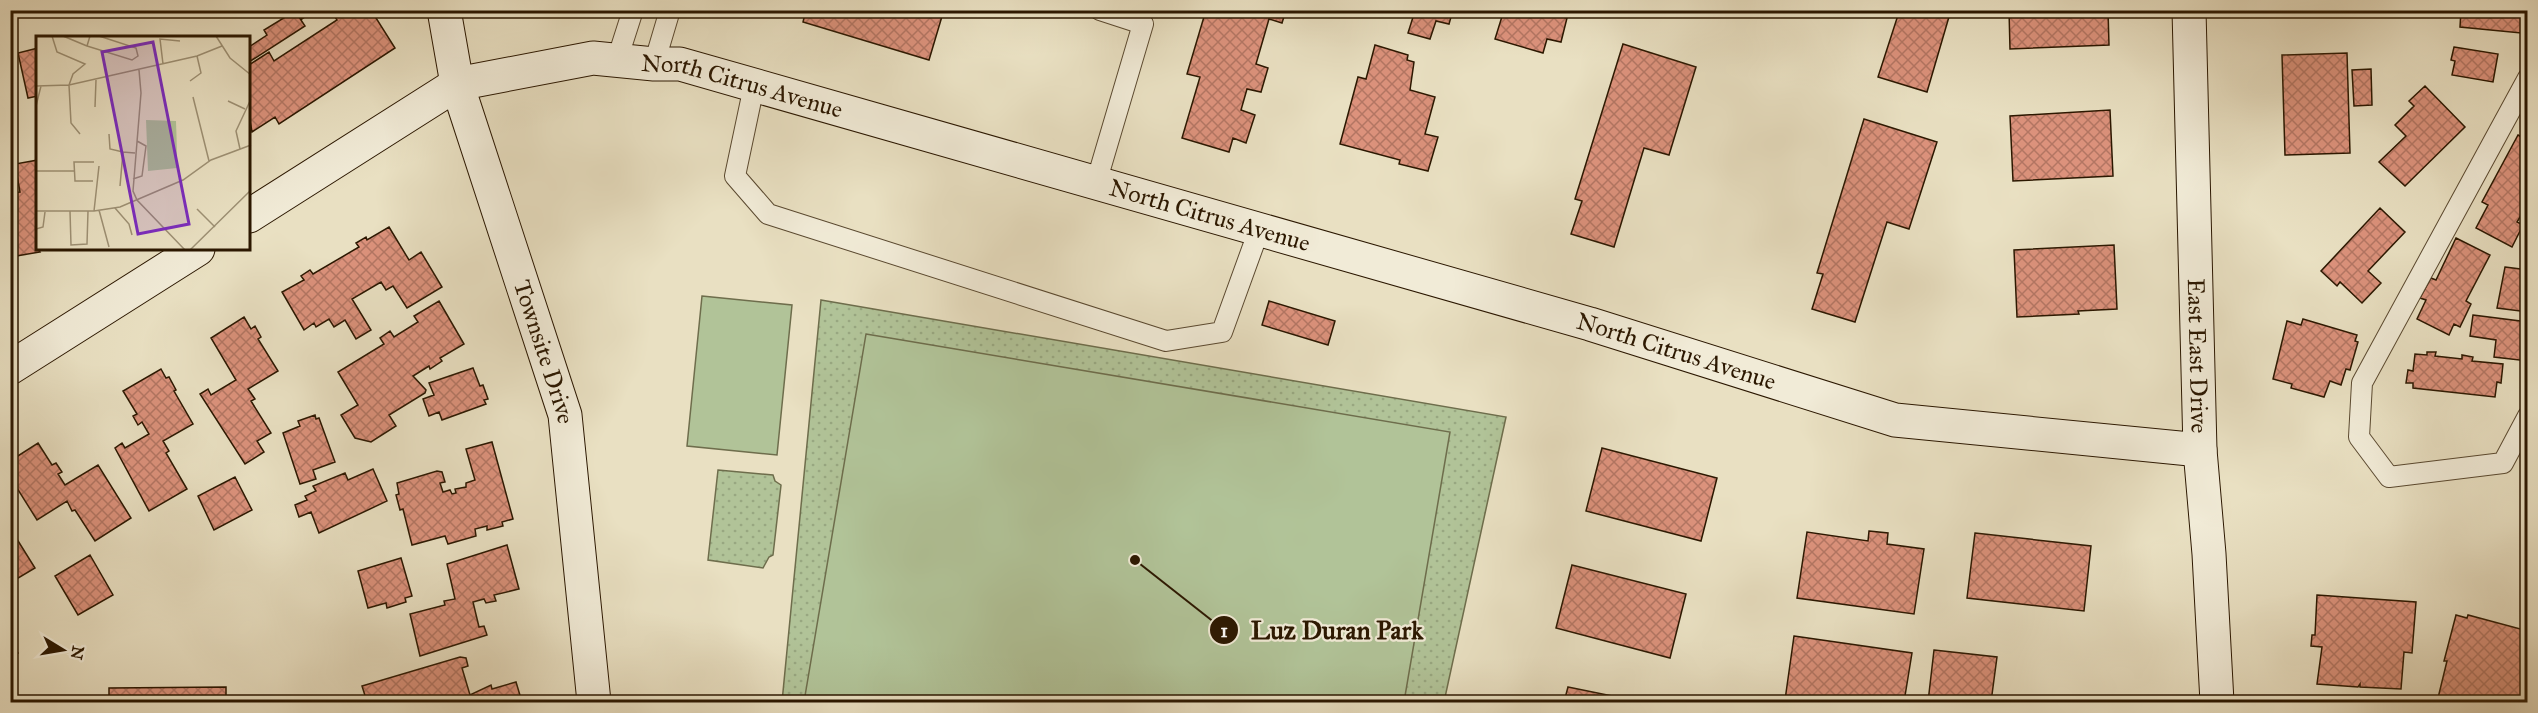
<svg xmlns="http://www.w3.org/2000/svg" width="2538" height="713" font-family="'IM FELL Great Primer',serif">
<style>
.grass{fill:url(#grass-dots);stroke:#6e6d4c;stroke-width:1.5}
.garden{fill:#b1c398;stroke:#6e6d4c;stroke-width:1.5}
.building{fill:url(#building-cross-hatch);stroke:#2b1700;stroke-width:1.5}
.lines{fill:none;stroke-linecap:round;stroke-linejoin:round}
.lane-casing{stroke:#5a4930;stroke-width:22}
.secondary-casing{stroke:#2b1700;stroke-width:35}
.lane{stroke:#f1ebd7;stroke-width:20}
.secondary{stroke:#f1ebd7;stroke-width:33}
.labels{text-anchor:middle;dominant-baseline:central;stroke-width:4.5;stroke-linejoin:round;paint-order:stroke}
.street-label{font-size:24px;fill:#2b1700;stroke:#f1ebd7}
.inset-road{fill:none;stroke:#9d9074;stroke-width:1.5}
.view{fill:#7b2cbf;fill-opacity:0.15;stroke:#7b2cbf;stroke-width:3}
.inset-edge{fill:none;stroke:#2b1700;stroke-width:3}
.leader{fill:none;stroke:#2b1700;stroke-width:2}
.callout-dot{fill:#2b1700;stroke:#f1ebd7;stroke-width:2}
.mark-label{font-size:18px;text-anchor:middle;font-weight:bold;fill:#fff}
.callout-label{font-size:26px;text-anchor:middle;font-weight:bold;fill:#2b1700;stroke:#f1ebd7;stroke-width:4.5;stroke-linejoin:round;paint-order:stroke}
</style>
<defs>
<pattern id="grass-dots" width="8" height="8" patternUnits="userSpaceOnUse" patternTransform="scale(1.5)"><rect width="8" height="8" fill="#b1c398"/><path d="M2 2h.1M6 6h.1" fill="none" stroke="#98a781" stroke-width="1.8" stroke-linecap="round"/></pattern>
<pattern id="building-cross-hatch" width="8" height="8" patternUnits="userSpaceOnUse" patternTransform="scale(1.5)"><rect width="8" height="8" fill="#dc927c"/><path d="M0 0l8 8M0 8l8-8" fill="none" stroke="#b37663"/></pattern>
</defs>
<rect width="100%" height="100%" fill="#e9e0c2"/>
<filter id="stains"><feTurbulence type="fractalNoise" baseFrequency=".00333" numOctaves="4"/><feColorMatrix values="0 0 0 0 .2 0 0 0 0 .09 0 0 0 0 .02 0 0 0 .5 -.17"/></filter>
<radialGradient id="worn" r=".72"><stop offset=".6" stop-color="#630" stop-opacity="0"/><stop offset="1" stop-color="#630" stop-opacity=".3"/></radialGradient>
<!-- grass -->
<path class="grass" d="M821 300 1506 417 1444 702H782Z
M718 470 773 475 775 481 781 485 773 555 769 557 763 568 708 560Z"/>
<!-- garden -->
<path class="garden" d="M702 296 792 305 777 455 687 446Z
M866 334 1450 432 1404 702H804Z"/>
<!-- building -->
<path class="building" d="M297 10H325L317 15 314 11 302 19Z
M335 10H371L395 48 279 124 275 117 252 132 249 115V65L269 52 274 61 337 20 332 12Z
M806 10H935L943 13 929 60 803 22Z
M1206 10H1286L1282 23 1269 19 1256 64 1268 68 1261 92 1247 89 1241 110 1255 115 1246 143 1233 138 1229 152 1182 138 1200 77 1187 74Z
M1403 10H1453L1449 24 1436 21 1430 39 1408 33 1414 14Z
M1504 10H1557L1555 15 1567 18 1561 42 1547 39 1543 53 1495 39Z
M1893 10H1951L1927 92 1878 77 1899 12Z
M2009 10H2108L2109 45 2010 49Z
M2461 10H2523L2521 33 2460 27Z
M295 11 305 26 249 62V47L267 35 264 30Z
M1623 44 1696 67 1669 155 1644 148 1614 247 1571 234 1582 201 1575 199Z
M1375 45 1408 55 1407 60 1414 62 1410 90 1435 97 1425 134 1438 137 1428 171 1399 164 1400 160 1340 144 1358 77 1366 79Z
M2454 47 2498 54 2493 82 2452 75 2455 61 2451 60Z
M38 48V96L28 98 18 53Z
M2347 53 2350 153 2285 155 2282 55Z
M2371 69 2372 105 2354 106 2352 70Z
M2425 86 2465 127 2405 186 2379 162 2406 136 2395 125 2414 106 2409 101Z
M2110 110 2113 176 2013 181 2010 116Z
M1864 119 1937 142 1909 229 1887 222 1855 322 1812 309 1823 274 1817 273Z
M2518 135 2528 141V204L2517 222 2523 225 2512 247 2476 228 2488 205 2482 202Z
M38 160V249L40 252 10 257V193L20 192 15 164Z
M2380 208 2405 232 2368 271 2381 283 2362 303 2340 282 2337 286 2321 271Z
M389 227 409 260 421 252 442 287 407 308 393 286 386 290 381 282 352 299 371 330 356 339 345 320 334 327 329 319 316 327 314 323 304 330 282 292 304 280 301 276 310 270 313 274 359 247 356 243 366 237 367 240Z
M2456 238 2490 255 2466 301 2471 304 2460 327 2454 324 2449 335 2417 319 2426 300 2420 298 2431 278 2436 280Z
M2114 245 2117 309 2078 311 2079 314 2017 317 2014 250Z
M2505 267 2528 270V312L2497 308Z
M439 301 464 344 440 358 442 361 430 369 429 366 413 376 426 390 425 393 389 415 396 426 371 442 355 438 341 415 358 405 338 372 384 344 380 338 390 331 394 337 418 322 414 316Z
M1269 301 1335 321 1328 345 1262 325Z
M2473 315 2528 322V361L2494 357 2496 340 2470 336Z
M244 317 251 329 255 326 261 337 258 339 278 371 248 389 255 399 251 401 271 433 257 441 264 452 245 464 200 394 208 389 211 395 236 380 211 338Z
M2303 319 2357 335 2355 341 2358 342 2350 370 2346 369 2341 385 2330 381 2324 397 2291 388 2292 384 2273 379 2287 321 2301 325Z
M2427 352H2436L2435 356 2462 359V355L2473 357 2472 361 2503 364 2501 383 2497 382 2495 397 2413 388V383H2406L2408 370 2413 371 2415 354 2427 355Z
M473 368 480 386 483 385 488 399 484 400 486 404 442 420 439 412 429 416 423 399 434 395 429 383Z
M161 369 166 378 169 377 176 390 174 391 193 424 163 441 169 451 166 453 187 489 149 511 115 448 122 443 125 448 149 434 142 422 138 425 133 416 137 414 123 391Z
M315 415 316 419 319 418 335 462 313 470 316 479 300 484 283 433 300 426 298 421Z
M492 442 513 519 502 522 503 526 487 530V526L475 529 476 536 448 544 445 536 412 545 403 509 400 510 396 495 399 494 397 483 437 471 442 472 445 482 440 483 443 492 450 490 452 494 456 493 455 489 466 487V483L475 480 466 449Z
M38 443 52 465 56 463 62 472 58 474 65 485 98 465 131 518 95 541 75 510 72 511 67 501 37 520 17 488 14 490 10 484V461Z
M1602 448 1717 478 1701 541 1586 511Z
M373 469 387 501 319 533 311 512 299 517 295 505 307 500 305 496 316 491 313 486 345 473 348 480Z
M235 477 252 510 214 530 198 496Z
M10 528 35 568 13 581 16 587 10 591Z
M1869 531 1888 533 1887 544 1924 549 1914 614 1797 598 1807 532 1868 541Z
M1975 533 2091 546 2084 611 1967 598Z
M507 545 519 589 494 595 496 601 486 603 484 599 473 602 479 627 484 626 487 635 420 656 410 614 445 605 444 601 455 599 447 564Z
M90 555 113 595 78 615 55 576Z
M401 558 412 596 405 598 406 602 387 608 386 603 368 608 358 571Z
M1572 565 1686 594 1670 658 1556 628Z
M2317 595 2416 602 2412 653 2404 652 2401 689 2360 687V684L2358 687 2317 684 2322 647 2311 646 2312 635H2315Z
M2456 615 2467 618 2468 615 2528 631 2527 702H2456L2438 698 2447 661H2444Z
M1794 636 1912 653 1904 702H1799L1785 700Z
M10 641 18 653 10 658Z
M1934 650 1997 657 1991 702H1928Z
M460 657 466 658 468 666 462 668 470 695 491 685 492 689 516 682 522 702H367L362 686Z
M226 687V702H109V688Z
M1568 687 1632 700 1631 702H1564Z"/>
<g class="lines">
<defs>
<path id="lane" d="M617 60 633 10
M654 64 670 10
M2528 78 2362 383 2359 437 2389 477 2503 463 2528 416
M754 86 735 176 768 214 1166 341 1222 332 1259 230
M1096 183 1143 24 1100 10"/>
<g id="secondary">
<path id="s1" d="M444 10 457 84 565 415 594 702"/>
<path id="s2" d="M2189 10 2200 450 2209 554 2217 702"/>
<path id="s3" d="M249 216 457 84 593 58 654 64H680L1590 324 1895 420 2200 450"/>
<path d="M10 368 198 249"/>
</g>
</defs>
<!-- lane casing -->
<use href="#lane" class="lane-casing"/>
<!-- secondary casing -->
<use href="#secondary" class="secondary-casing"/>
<!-- lane -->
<use href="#lane" class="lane"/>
<!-- secondary -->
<use href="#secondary" class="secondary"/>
</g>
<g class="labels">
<!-- street labels -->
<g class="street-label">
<text stroke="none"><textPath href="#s3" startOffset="537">North Citrus Avenue</textPath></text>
<text stroke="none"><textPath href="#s3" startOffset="1023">North Citrus Avenue</textPath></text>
<text stroke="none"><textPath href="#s1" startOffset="357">Townsite Drive</textPath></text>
<text stroke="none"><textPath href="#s3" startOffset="1509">North Citrus Avenue</textPath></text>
<text stroke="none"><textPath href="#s2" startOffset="346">East East Drive</textPath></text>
</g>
</g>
<!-- overview -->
<g transform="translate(36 36)">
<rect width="214" height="214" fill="#e9e0c2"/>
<path d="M110 84 140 85 141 132 112 135Z" fill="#b1c398"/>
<path d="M112 88H140L141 131H113Z" fill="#b1c398"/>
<path class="inset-road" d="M16 0 21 16 49 28 37 38 33 49 35 87 44 98M27 0 51 10M54 0 51 10 96 24 102 20 100 12 63 0M180 0 194 22 215 39M127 28 124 3 144 5M103 34 105 57 97 155 101 164 149 214M154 45 165 37 161 20M0 50 33 49 161 20 186 10M157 61 173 125M192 65 209 73M0 70 5 50M59 71 60 44M0 76V96M73 98 74 113 87 116M204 113 200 95 215 63M0 135H39M97 143 106 140 110 110 101 105M57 145H39L38 126H58M84 150 87 116 99 117M79 172 93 188 96 199M161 173 179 191M63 174 73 211M0 175H58L84 171 147 144 175 124 215 109M34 175 35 209 51 208 52 175M58 175 63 130M0 193 7 191 9 176M154 214 215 154"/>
<path class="view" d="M117 6 153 188 102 198 66 16Z"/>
<rect width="214" height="214" class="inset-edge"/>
</g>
<!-- callouts -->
<path class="leader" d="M1135 560L1224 630"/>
<g class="callout-dot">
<circle cx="1135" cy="560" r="6"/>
<circle cx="1224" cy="630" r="15"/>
</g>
<g class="mark-label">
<text x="1224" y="637">1</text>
</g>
<g class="callout-label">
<text x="1337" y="639">Luz Duran Park</text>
</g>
<!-- margin -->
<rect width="2538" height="713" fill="none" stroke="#e9e0c2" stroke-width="36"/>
<rect x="12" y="12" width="2514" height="689" fill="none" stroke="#2b1700" stroke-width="3"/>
<rect x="18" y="18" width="2502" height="677" fill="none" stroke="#2b1700" stroke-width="1.5"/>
<!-- north arrow -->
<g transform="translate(63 650) rotate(101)" stroke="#f1ebd7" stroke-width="4.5" paint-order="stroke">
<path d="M0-4.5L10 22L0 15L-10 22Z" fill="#2b1700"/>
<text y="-9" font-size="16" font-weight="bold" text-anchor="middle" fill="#2b1700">N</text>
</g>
<rect width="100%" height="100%" filter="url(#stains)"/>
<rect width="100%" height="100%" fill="url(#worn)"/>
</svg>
